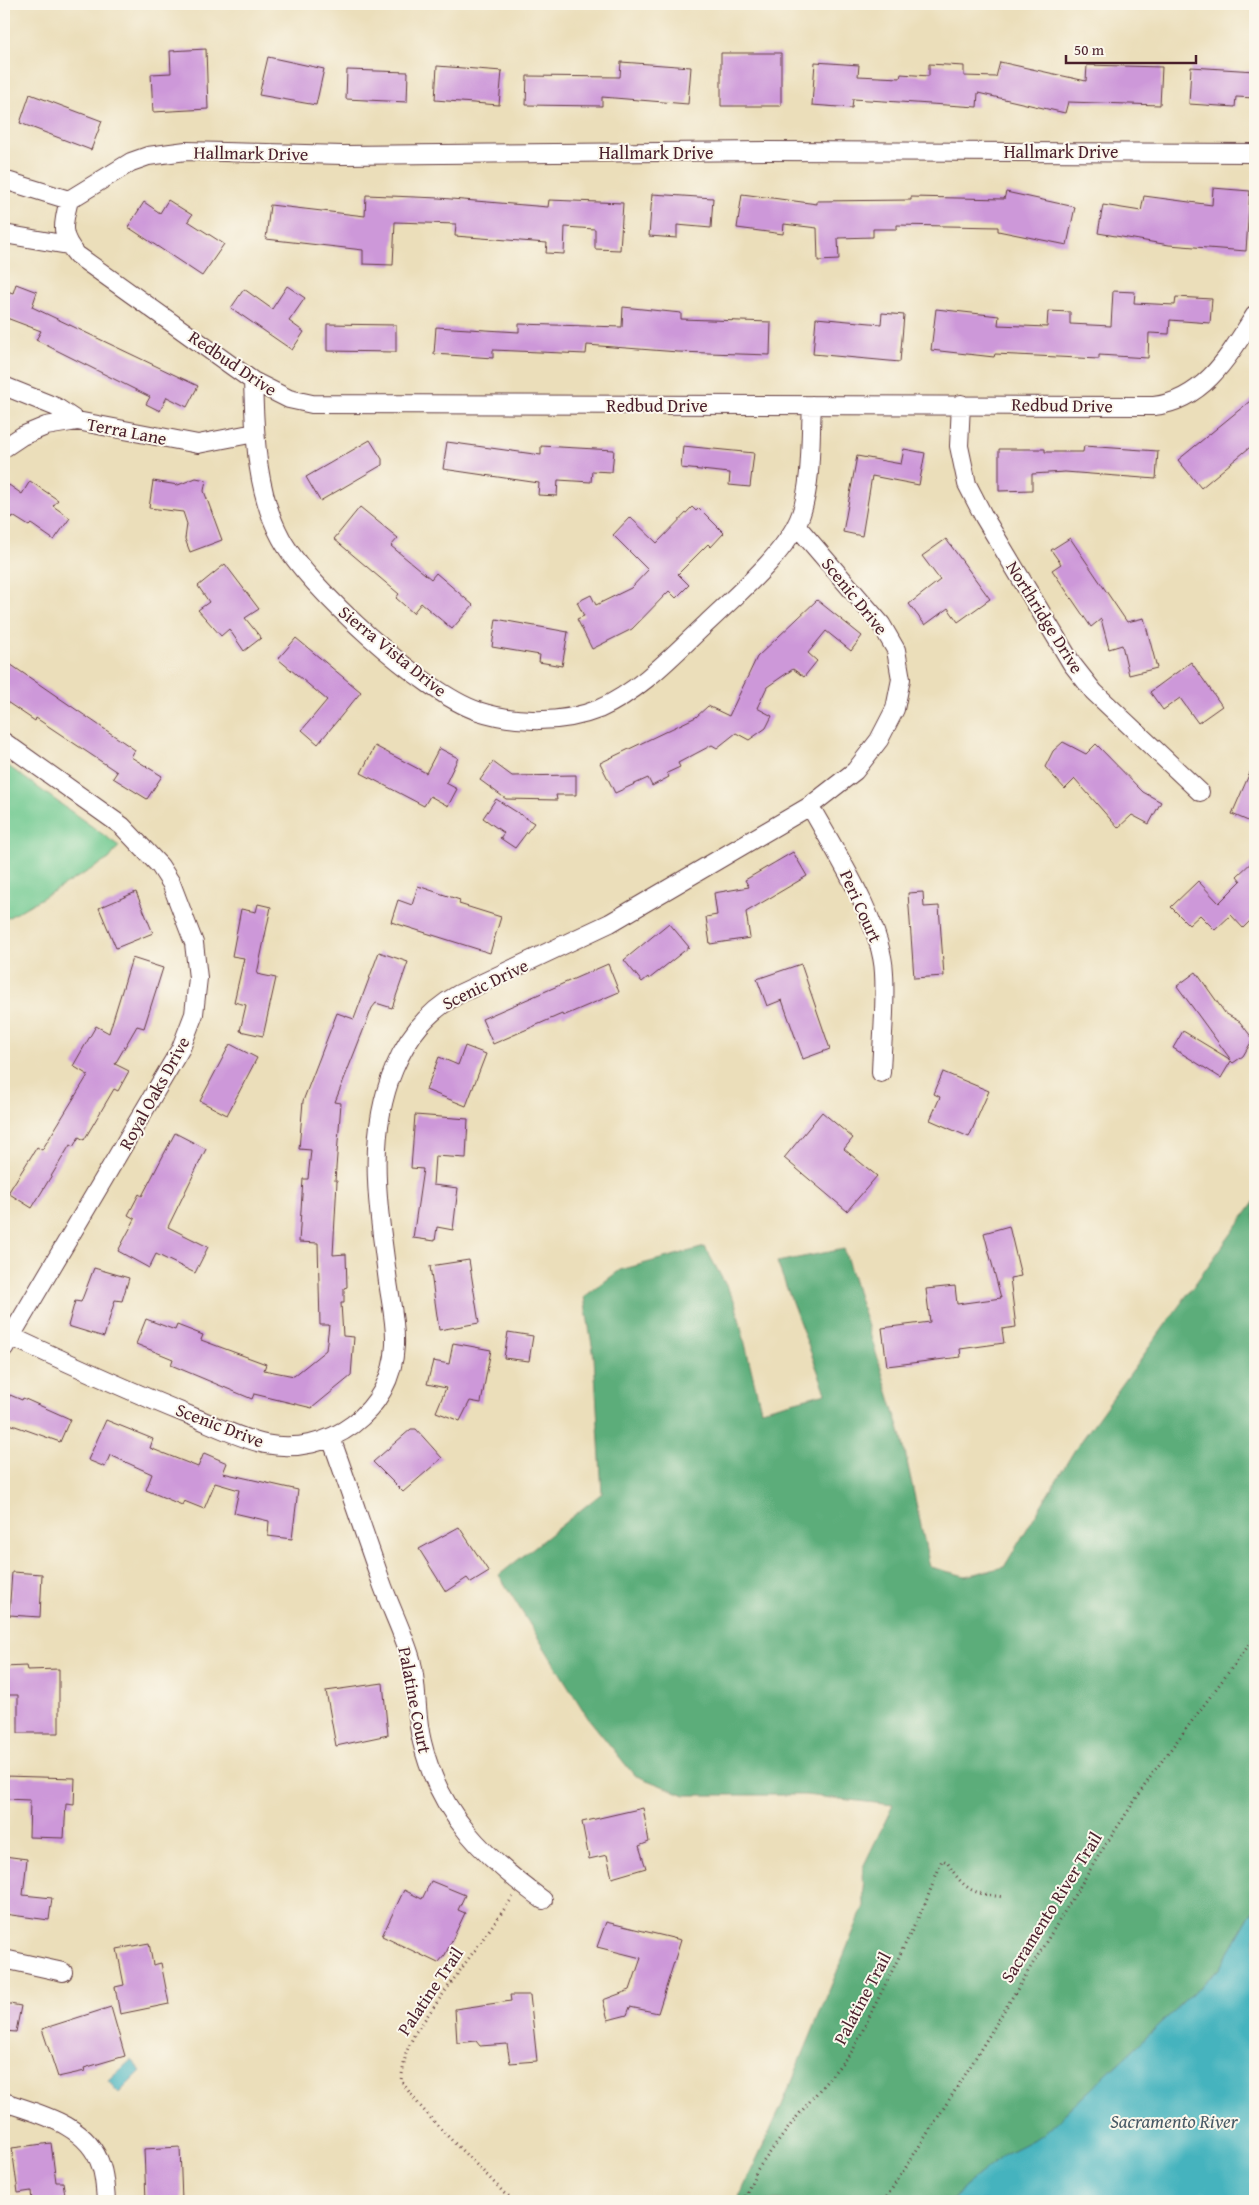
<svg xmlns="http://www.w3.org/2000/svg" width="1259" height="2205" font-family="'Gentium Book Plus',serif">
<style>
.green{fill:#6fc990;stroke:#5c745e}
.forest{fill:#5bad7a;stroke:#526652}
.water{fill:#44b3be;stroke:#476974}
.building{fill:#cd98d9}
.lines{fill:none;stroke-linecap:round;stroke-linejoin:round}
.minor-casing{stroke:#623c40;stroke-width:20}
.path{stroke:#623c40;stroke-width:3;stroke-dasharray:1 4;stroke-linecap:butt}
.minor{stroke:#fff;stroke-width:18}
.labels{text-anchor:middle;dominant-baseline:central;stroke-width:4;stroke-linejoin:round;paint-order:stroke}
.street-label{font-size:18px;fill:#4a1f2b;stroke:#fbf7ec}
.water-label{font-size:19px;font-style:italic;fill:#485a66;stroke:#fbf7ec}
</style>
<rect width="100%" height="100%" fill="#fbf7ec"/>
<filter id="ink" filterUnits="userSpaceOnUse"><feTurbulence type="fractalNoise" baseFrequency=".02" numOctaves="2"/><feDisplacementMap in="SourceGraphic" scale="10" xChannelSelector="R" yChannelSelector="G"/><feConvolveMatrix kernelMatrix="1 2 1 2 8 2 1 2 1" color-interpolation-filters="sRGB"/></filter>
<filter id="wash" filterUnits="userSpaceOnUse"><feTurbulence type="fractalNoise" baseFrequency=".0096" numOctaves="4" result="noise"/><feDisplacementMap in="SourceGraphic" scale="20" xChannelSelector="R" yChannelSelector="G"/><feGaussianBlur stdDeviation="1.12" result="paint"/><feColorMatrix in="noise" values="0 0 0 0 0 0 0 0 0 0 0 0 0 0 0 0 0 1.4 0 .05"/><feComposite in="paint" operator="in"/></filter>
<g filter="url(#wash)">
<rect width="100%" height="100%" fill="#ebdeba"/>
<!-- green -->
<path class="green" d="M4 763 119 846 109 859 4 920Z"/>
<!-- forest -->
<path class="forest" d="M1255 1201V1909L1250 1915 1219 1969 1042 2135 1005 2154 964 2187 953 2201H737L782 2105 864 1906 863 1867 893 1805 805 1795H685L634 1775 588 1718 499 1575 602 1493 594 1357 584 1297 620 1270 705 1247 735 1302 761 1410 826 1393 777 1262 844 1249 901 1434 930 1567 965 1576 1004 1567 1074 1451Z"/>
<!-- water -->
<path class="water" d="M1255 1909V2201H953L964 2187 1005 2154 1042 2135 1219 1969 1250 1915Z
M131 2060 141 2071 119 2093 108 2081Z"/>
<g id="blocks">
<!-- building -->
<path class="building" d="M206 49 208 109 153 112 151 74 171 73 170 51Z
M721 53H781V106H721Z
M268 57 324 69 316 105 259 95Z
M621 62 691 67 688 104 602 97V106L526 105 527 76 620 77Z
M815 62 859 65 858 76 900 78 901 74 929 76V64L964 66V76L996 77 1000 62 1086 81 1087 65 1162 67 1160 105 1068 102 1065 113 978 93 977 107 853 99 852 108 812 105Z
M437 66 502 71 499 105 435 100Z
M1191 67 1255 71V98L1236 97 1235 107 1189 104Z
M347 70 408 72 407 102 346 99Z
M30 94 102 121 91 150 20 123Z
M1213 188 1250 191 1246 251 1169 245 1098 233 1103 205 1141 211 1144 196 1212 205Z
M1006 192 1075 207 1067 245 998 231V227L897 225V229H873V237L838 238 839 260 818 261 817 228 784 224 783 234 737 228 742 194 817 204V201L911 200V197L1004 199Z
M652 194 713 198 711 228 677 225V238L649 236Z
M366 195 439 198 548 207 549 200 623 203 620 250 595 249V229L565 227 564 254 546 253 547 243 455 236 456 224 395 222 393 265 363 264V250L266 239 270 205 365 216Z
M168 200 192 215 188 221 224 244 202 276 128 227 144 202 160 213Z
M16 284 37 292 32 307 198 386 187 407 167 397 160 411 146 404 150 397 36 340 41 331 4 317V290L13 293Z
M287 286 305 298 289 321 304 332 292 350 231 308 244 289 272 309Z
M1113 291 1135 292 1134 303 1175 305 1176 297 1212 299 1210 323 1170 320 1169 334 1149 333 1148 358 1099 355V359L995 354 994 357 931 350 936 309 999 316 998 325 1047 327 1048 311 1070 312V324L1111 326Z
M623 307 681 313V319L771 322 770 355 678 352 587 345 586 354 493 350V358L434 354 436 327 519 332V324L622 327Z
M882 313 904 315 900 362 813 354 816 318 881 324Z
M327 324 396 325V352L327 351Z
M1255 397V443L1201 488 1178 460Z
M370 440 382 459V465L320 501 306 477Z
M447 442 541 455V446L614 450 612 472 592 471 591 482 558 480 557 496 538 495 539 483 443 469Z
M683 446 754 453 750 487 729 485 730 473 681 468Z
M1084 446 1158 451 1156 479 1065 472 1032 474V490L999 491V449H1045V452H1083Z
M904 449 925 453 919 485 872 476 862 536 843 532 857 456 901 464Z
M196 478 206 480 204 491 222 540 190 552 185 539 187 524 183 512 149 508 153 481 178 485Z
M30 481 58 500 53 506 70 518 54 540 31 524 29 526 13 516 12 518 4 513V492L9 485 22 494Z
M360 507 398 538 391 546 431 579 436 573 473 605 452 629 421 603 413 613 396 598 399 594 334 539Z
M692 507 696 511 699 508 724 533 711 547 708 544 678 574 689 585 676 598 669 591 632 629 592 649 577 619 584 616 577 602 591 595 596 605 631 588 648 570 613 535 630 517 657 543Z
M1070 538 1127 622 1144 618 1157 668 1129 675 1122 645 1109 649 1101 619 1091 627 1052 570 1061 564 1051 550Z
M946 539 990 599 958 622 948 608 925 625 909 604 940 580 922 556Z
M225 564 259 609 245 618 261 638 244 651 229 629 221 636 198 610 209 602 198 586Z
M817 600 862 636 851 651 826 631 808 653 817 661 804 677 793 669 767 687 757 708 772 716 766 728 749 740 736 733 717 748 712 745 678 763 680 767 667 773 669 777 652 786 648 778 615 793 600 763 696 717 708 706 729 716 757 657Z
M496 619 568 632 562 666 539 662 540 655 492 647Z
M296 638 361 692 318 744 302 730 327 700 278 659Z
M4 660 135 750 131 757 162 776 147 799 113 778 117 772 36 718 35 721 4 700Z
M1191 662 1222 706 1198 723 1180 698 1163 710 1150 692Z
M1063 742 1086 754 1096 744 1143 792 1161 802 1149 824 1132 815 1118 828 1075 779 1065 789 1045 767 1053 751Z
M375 746 426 773 439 748 458 758 446 783 457 789 448 806 430 796 424 806 361 773Z
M1255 761V824L1232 814Z
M493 762 512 776 576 775V795H556L557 800 506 799 480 780Z
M496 799 534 823 515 848 500 838 504 833 483 818Z
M793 852 807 876 746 912 750 938 710 944 706 917 717 915 714 893 749 887 745 880Z
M1255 859V916L1243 928 1231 915 1215 930 1200 915 1189 925 1171 907 1198 881 1219 903 1241 881 1237 876Z
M418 886 460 900 459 904 501 917 490 953 391 922 398 900 412 905Z
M136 892 153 933 116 948 99 908Z
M923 892 924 907 939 906 944 976 914 978 908 893Z
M258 904 271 907 257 974 276 978 263 1036 240 1031 246 1005 234 1002 244 958 232 956 241 909 256 912Z
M669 923 689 947 649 979 648 977 642 982 624 960Z
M379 952 408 962 392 1008 376 1003 372 1008 335 1102 341 1103 335 1181H337L333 1255 346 1254 347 1287 344 1288V1303H341L343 1336 354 1337 351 1376 312 1408 254 1394 252 1399 171 1365 173 1359 136 1344 146 1319 175 1330 177 1325 203 1335 201 1340 266 1364 264 1370 294 1376 326 1350 329 1325H320L318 1243 299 1242 303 1179H308L311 1150 299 1149 303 1101 337 1013 354 1019Z
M132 958 163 968 144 1028 137 1026 115 1064 129 1071 118 1091 114 1089 84 1140 79 1137 73 1147 70 1145 32 1208 8 1193 37 1147 42 1150 88 1075 73 1066 96 1026 109 1033Z
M608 964 619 992 563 1016 562 1014 493 1044 482 1019Z
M801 964 830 1049 803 1059 782 1000 767 1006 757 979Z
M1196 972 1225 1013 1240 1022 1253 1039 1243 1056 1233 1063 1231 1061 1221 1078 1173 1048 1183 1031 1231 1060 1177 986Z
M230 1044 257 1058 227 1115 200 1101Z
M465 1046 486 1054 466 1106 426 1090 439 1057 458 1065Z
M943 1072 989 1091 969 1137 930 1120 940 1097 934 1094Z
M822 1112 853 1138 844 1149 877 1176 847 1211 784 1158Z
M415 1115 468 1119 466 1158 435 1156 433 1185 458 1188 453 1230 437 1227 435 1241 413 1238 423 1169 411 1168Z
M175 1133 206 1149 168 1227 208 1247 195 1273 156 1254 149 1268 118 1251 135 1219 128 1215 139 1194 142 1196Z
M1009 1226 1021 1276 1010 1278 1016 1327 1002 1329 1004 1343 960 1349 961 1357 887 1366 882 1328 930 1322 926 1289 955 1286 957 1304 1001 1298 984 1233Z
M469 1260 479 1323 439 1330 430 1266Z
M94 1268 129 1278 122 1301 115 1300 104 1337 68 1326 75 1301 81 1302Z
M508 1332 533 1336 529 1361 504 1358Z
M453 1343 491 1350 481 1403 470 1401 460 1421 436 1412 446 1388 427 1384 433 1361 449 1364Z
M10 1395 22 1400 23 1398 70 1419 60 1442 4 1422V1409Z
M106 1420 153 1439 150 1448 198 1467 204 1453 227 1463 223 1473 298 1490 292 1539 268 1536 269 1521 234 1513 239 1490 215 1483 204 1509 184 1501 182 1505 146 1490 152 1474 110 1455 105 1467 88 1460Z
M411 1429H416L442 1458 403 1492 373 1462Z
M459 1527 489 1572 471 1583 467 1578 446 1592 419 1549Z
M12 1572 42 1574 40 1617 9 1615Z
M26 1666 27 1670 59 1669V1733H18V1695H4V1667Z
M383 1683 388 1735 336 1746 326 1691Z
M4 1776 75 1778 74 1805 66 1804 64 1838 29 1837 30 1800 4 1799Z
M643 1808 649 1842 639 1846 646 1868 612 1878 607 1855 589 1859 582 1822Z
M4 1856 27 1859 23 1895 52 1898 49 1920 4 1914Z
M431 1881 465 1895 458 1910 465 1913 445 1955 438 1963 382 1936 404 1890 422 1899Z
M606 1922 681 1940 658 2013 630 2007 627 2015 608 2020 603 2000 630 1990 641 1958 597 1947Z
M149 1943 153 1965 161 1963 169 2004 120 2014 115 1987 124 1985 117 1949Z
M510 1995H530L537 2061 510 2063 507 2044 480 2046 476 2041 457 2043 455 2009 511 2001Z
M4 2003 21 2006 16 2032 4 2031Z
M111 2007 125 2056 84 2068 85 2071 58 2077 42 2029Z
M51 2143 56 2182H63L66 2201H32L31 2191 18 2193 12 2148Z
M180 2147 182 2201H146L144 2149Z"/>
</g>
</g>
<g filter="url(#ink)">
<use href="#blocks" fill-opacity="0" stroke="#623c40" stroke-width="1"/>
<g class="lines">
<defs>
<path id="minor" d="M4 180 69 200
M69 200C63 224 59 235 77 255L253 381 289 399 312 404 1154 406C1205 400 1230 354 1255 315
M69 200 131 162 148 156 186 151 343 155 767 151 1255 153
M4 234 68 245
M253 381C255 434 255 490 281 538 307 587 425 694 478 711 515 723 562 724 599 709 640 691 674 654 706 624 735 596 788 552 801 514 812 482 810 439 812 405
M4 386 56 407 77 421
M961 404 959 446 967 484 984 517 1072 664 1094 692 1200 792
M4 448 22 436 46 426 77 421 198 444 255 433
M4 742 122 826 160 866 171 883 194 943 198 978 194 1014 181 1048 4 1348
M810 806C835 851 882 923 884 973 886 1006 882 1040 881 1073
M10 1336C70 1364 129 1391 189 1415 214 1425 239 1438 265 1444 329 1457 392 1412 395 1345 396 1324 391 1303 388 1282 379 1210 365 1138 394 1069 408 1035 428 1011 459 994L610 923 810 806 855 771 879 740 895 709 901 679 896 650 881 624 796 525
M331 1438C348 1485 364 1533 381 1581 390 1607 403 1632 411 1659 418 1686 415 1715 422 1742 439 1814 485 1858 543 1900
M4 1959 63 1972
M4 2102C40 2114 88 2125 101 2166 105 2177 105 2190 106 2201"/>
</defs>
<!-- minor casing -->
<use href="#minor" class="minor-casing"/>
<!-- path -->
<path class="path" d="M513 1897 415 2033 406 2053 401 2080C429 2123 470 2156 504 2193L516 2201
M743 2201 757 2170 795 2119 853 2050 925 1904 942 1860 947 1862C964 1890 972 1894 1005 1897
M884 2201 965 2075 1099 1855 1153 1773 1255 1637"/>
<!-- minor -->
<use href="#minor" class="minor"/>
</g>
</g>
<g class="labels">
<!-- street labels -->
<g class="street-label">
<text x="1061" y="151">Hallmark Drive</text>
<text x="656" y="152">Hallmark Drive</text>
<text transform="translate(251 153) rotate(1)">Hallmark Drive</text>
<text transform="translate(233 363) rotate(34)">Redbud Drive</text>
<text x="657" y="405">Redbud Drive</text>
<text transform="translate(1062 405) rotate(1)">Redbud Drive</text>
<text transform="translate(127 431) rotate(11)">Terra Lane</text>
<text transform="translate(855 596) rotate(51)">Scenic Drive</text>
<text transform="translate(1045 617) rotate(58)">Northridge Drive</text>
<text transform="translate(393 651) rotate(39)">Sierra Vista Drive</text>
<text transform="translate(861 906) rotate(66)">Peri Court</text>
<text transform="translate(485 984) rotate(-26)">Scenic Drive</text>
<text transform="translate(154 1093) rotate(-61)">Royal Oaks Drive</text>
<text transform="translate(220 1425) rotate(21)">Scenic Drive</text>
<text transform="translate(415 1700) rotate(79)">Palatine Court</text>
<text transform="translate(1051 1907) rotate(-58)">Sacramento River Trail</text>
<text transform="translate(430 1991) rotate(-56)">Palatine Trail</text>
<text transform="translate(862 1998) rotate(-62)">Palatine Trail</text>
</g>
<!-- water labels -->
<g class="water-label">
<text x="1174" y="2121">Sacramento River</text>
</g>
</g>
<!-- margin -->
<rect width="1259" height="2205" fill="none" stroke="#fbf7ec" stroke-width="20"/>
<!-- scale -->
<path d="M1066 55v8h130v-8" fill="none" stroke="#4a1f2b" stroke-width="2.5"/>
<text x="1074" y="55" font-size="15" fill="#4a1f2b" stroke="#fbf7ec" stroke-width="4" paint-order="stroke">50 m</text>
</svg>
